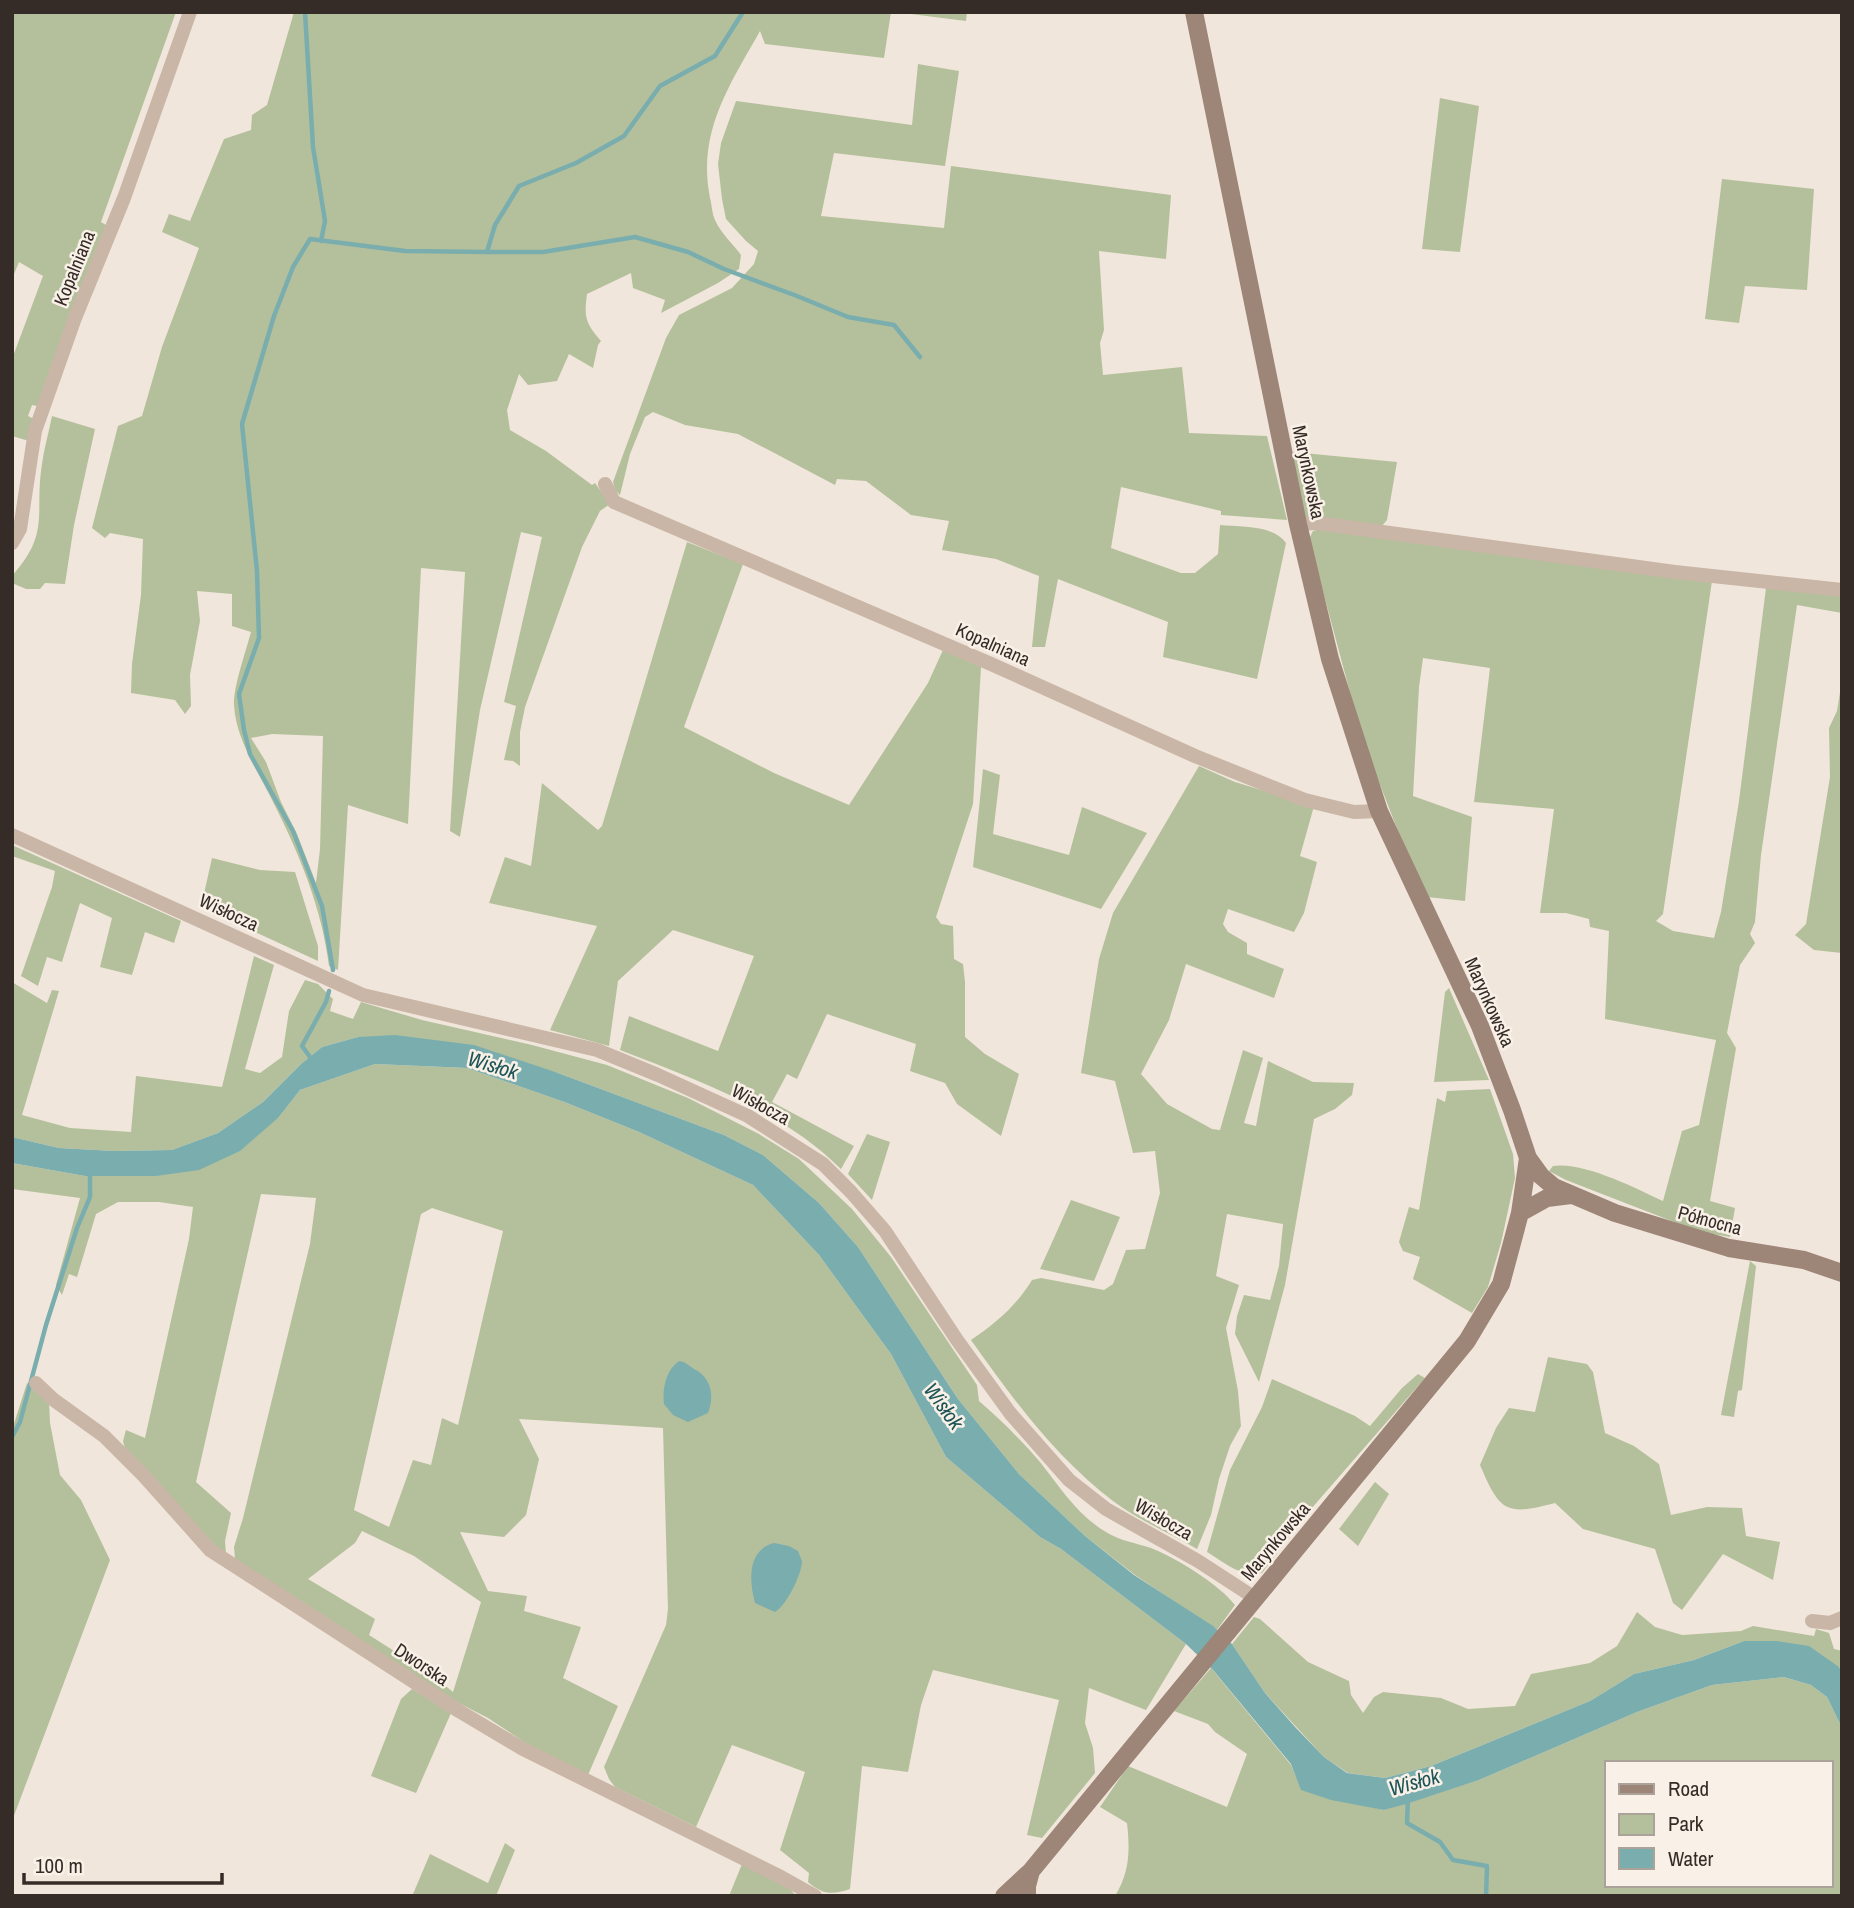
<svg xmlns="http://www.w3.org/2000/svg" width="1854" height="1908" font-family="'Archivo Narrow',sans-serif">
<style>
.green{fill:#b4c09b;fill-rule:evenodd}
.water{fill:#7aadae}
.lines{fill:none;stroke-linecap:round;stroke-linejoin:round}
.stream{stroke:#7aadae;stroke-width:4.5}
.street{stroke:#c9b6a7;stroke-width:14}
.secondary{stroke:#9d8578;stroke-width:18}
.labels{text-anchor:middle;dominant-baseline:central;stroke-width:5;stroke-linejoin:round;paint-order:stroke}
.street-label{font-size:19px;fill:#362c27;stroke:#f9f0e7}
.water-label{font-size:21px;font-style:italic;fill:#1d5457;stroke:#f9f0e7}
</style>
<rect width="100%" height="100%" fill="#f1e6db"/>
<!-- green -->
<path class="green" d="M12 12H176L101 222 106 225 37 406 32 405 28 416 34 419 29 441 12 436V359L43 276 19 262 12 279Z
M294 12H891L884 58 765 44 760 31C729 86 697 133 710 198 712 205 712 214 715 220 720 232 733 244 741 255L739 269 718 283 661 313 665 300 633 288 631 273 587 294C584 317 585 323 601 341L598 345 593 368 569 354 557 381 528 385 519 374 507 410 510 430 546 451 592 485 595 483 610 504 600 511 582 547 525 707 520 732V766L513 761 504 760 516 706 504 702 542 537 521 532 480 710 460 837 450 831 465 572 421 568 408 824 348 805 338 970 329 966C322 909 300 855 274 804 259 772 236 741 234 705 233 688 246 651 251 632L232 626V594L197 591 200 621 190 675 191 706 185 714 175 700 131 693 132 664 141 595 143 539 110 533 105 538 92 528 118 426 142 416 162 347 199 248 162 232 169 214 190 221 224 139 251 130 252 115 267 105ZM272 734 323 736 320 849 316 883 297 834 281 802 266 762 251 738Z
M895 12H967L966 21Z
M918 64 959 71 945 166 834 153 821 216 944 228 951 166 1171 195 1166 259 1099 251 1104 330 1100 343 1103 375 1182 367 1189 433 1267 436 1287 520 1221 515V511L1121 487 1111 548 1181 573H1195L1218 554 1220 525C1241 527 1274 525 1286 543L1257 679 1163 657 1168 622 1058 579 1045 647H1032L1039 576 996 559 942 550 949 521 911 515 866 481 837 479 835 485 738 434 685 425 653 412 645 417 630 454 620 495 615 490 613 482 666 338 679 315 732 288 754 264 758 251 746 241 726 219 722 199 718 164 721 143 736 101 912 125Z
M1440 98 1479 106 1460 252 1422 249Z
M1722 179 1814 189 1807 290 1745 286 1739 323 1705 319Z
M52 416 95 429 74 525 65 584 45 583 40 589H26L12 583V576C51 532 34 515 42 464 44 448 49 432 52 416Z
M1293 452 1397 462 1387 520 1381 527 1305 517 1291 456Z
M1321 529 1712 581 1663 914 1656 921 1673 931 1714 938 1721 912 1739 801 1766 588 1842 595V613L1797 605 1761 855 1755 922 1750 934 1755 943 1740 965 1727 1033 1736 1048 1710 1201 1735 1208 1730 1237 1700 1232 1566 1180 1549 1171 1553 1166C1582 1161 1636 1188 1663 1201L1682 1131 1699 1125 1716 1040 1605 1019 1609 931 1590 927 1589 919 1566 913H1540L1554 809 1474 802 1490 668 1423 658 1419 687 1413 796 1472 817 1465 901 1427 897 1398 831 1363 741 1309 539 1313 531Z
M687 542 743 564 684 727 774 773 849 805 928 683 943 650 981 667 973 804 936 917 941 924 953 926 954 959 963 964 965 982V1037L985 1054 1019 1074 1001 1136 957 1104 945 1083 910 1071 916 1044 827 1014 797 1079 787 1074 772 1102 854 1146 841 1169C782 1110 697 1080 620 1050L629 1016 718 1051 754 956 673 930 618 981 609 1046 550 1030 597 926 489 903 505 857 531 866 542 783 598 830 602 826Z
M1842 680V953L1814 950 1795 935 1806 924 1830 777 1829 728 1837 711Z
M1199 766 1235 782 1314 806 1300 856 1317 862 1304 913 1294 932 1228 909 1223 924 1228 932 1247 943V954L1284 969 1274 998 1186 964 1169 1020 1141 1074 1167 1104 1212 1129 1220 1130 1243 1050 1263 1058 1244 1123 1256 1126 1268 1061 1313 1082 1354 1083 1352 1095 1335 1109 1314 1119 1285 1285 1259 1382 1235 1334 1237 1316 1244 1295 1270 1300 1279 1266 1283 1224 1227 1214 1216 1276 1239 1285 1226 1328 1238 1391 1241 1426 1230 1446 1219 1479 1211 1515 1197 1549C1170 1533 1138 1520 1113 1501 1056 1458 1012 1398 971 1340 995 1324 1017 1305 1032 1280L1041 1278 1104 1290 1113 1284 1126 1250 1145 1249 1160 1193 1155 1151 1133 1153 1115 1081 1081 1073 1099 959 1113 913Z
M983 769 1000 775 993 834 1069 855 1082 807 1147 833 1101 909 973 867Z
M12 845 181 921 174 943 145 932 132 975 100 967 112 918 80 903 62 962 47 957 38 986 21 976 52 887 55 871 12 856Z
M212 858 260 870 295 872 318 946V961L201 907Z
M254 956 274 965 245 1069 260 1073 282 1057 289 1011 305 980 318 984 333 999 330 1011 353 1019 361 1002 422 1020 532 1045 607 1065 688 1098 759 1134 799 1159 852 1209 891 1257 977 1385 979 1401C1001 1420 1021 1440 1040 1462 1060 1487 1077 1515 1106 1532 1120 1541 1136 1543 1151 1548 1175 1557 1220 1585 1235 1605L1217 1630 1135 1575 1085 1536 1019 1474 958 1399 858 1247 819 1203 763 1155 724 1135 558 1073 358 1037 322 1047 301 1064 263 1102 218 1133 172 1150 114 1151 59 1148 12 1137V982L47 1003 52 990 59 991 22 1115 70 1128 131 1132 136 1076 222 1087Z
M1449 988 1489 1080 1434 1082 1445 992Z
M375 1064 467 1068 567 1103 639 1132 753 1185 819 1255 891 1354 946 1457 1040 1537 1061 1549 1186 1644 1146 1710 1089 1688 1085 1723 1093 1748 1095 1773 1042 1838 1027 1835 1059 1700 933 1670 921 1705 908 1772 862 1766 850 1889C832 1895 823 1895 808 1882L809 1873 780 1850 805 1772 732 1745 696 1827 615 1787 609 1779 604 1767 666 1625 668 1609 663 1428 519 1419 539 1459 526 1515 504 1537 460 1532 488 1591 527 1596 524 1611 581 1627 563 1678 618 1706 588 1775 535 1749 488 1718 451 1699 235 1559 234 1547 243 1518 310 1244 316 1198 261 1194 196 1482 231 1513 225 1541 226 1554 221 1552 125 1449 123 1441 126 1430 145 1438 189 1239 193 1207 159 1202H118L96 1214 77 1277 69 1274 62 1295 56 1285 80 1198 12 1189V1163L85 1176H156L279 1117 300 1090ZM432 1208 503 1231 458 1425 442 1418 431 1465 413 1460 389 1527 354 1510 421 1214ZM362 1531 414 1556 481 1602 453 1692 432 1675 369 1635 375 1619 308 1579 355 1543Z
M1490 1089 1513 1154 1515 1178 1501 1243 1488 1287 1472 1313 1413 1279 1420 1257 1403 1251 1399 1242 1409 1207 1419 1210 1437 1098 1445 1102 1447 1091Z
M867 1134 890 1142 872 1200 848 1174Z
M1071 1200 1120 1217 1094 1281 1040 1269Z
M1750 1261 1756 1266 1742 1390 1738 1391 1734 1417 1721 1415Z
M1548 1357 1587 1364 1593 1372 1605 1433 1634 1446 1659 1464 1671 1515 1707 1507 1742 1508 1746 1536 1780 1542 1773 1580 1723 1554 1682 1610 1673 1603 1655 1549 1583 1529 1555 1503C1506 1516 1500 1512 1480 1465L1496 1428 1509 1408 1535 1412Z
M1418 1374 1425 1378 1311 1509 1262 1573C1240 1577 1225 1563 1207 1552L1230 1470 1262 1407 1272 1379 1355 1416 1370 1426 1402 1388Z
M27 1383 49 1401 50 1423 60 1475 81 1500 110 1560 12 1821V1430Z
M1375 1482 1389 1494 1358 1546 1339 1529Z
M1637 1612 1655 1627 1682 1635 1741 1631 1753 1626 1814 1636 1816 1629 1829 1633 1834 1649 1842 1651V1672L1839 1667 1744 1641 1694 1660 1634 1674 1590 1701 1431 1766 1385 1778 1348 1773 1324 1757 1265 1693 1232 1644 1254 1617 1260 1619 1308 1662 1349 1681 1351 1695 1363 1713 1374 1697 1383 1692 1441 1698 1468 1709 1515 1706 1531 1674 1590 1663 1617 1646Z
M1211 1668 1291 1765 1302 1790 1384 1810 1479 1780 1637 1712 1712 1685 1784 1677 1811 1685 1827 1697 1842 1728V1896H1115C1130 1872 1130 1850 1127 1823L1100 1807 1128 1766 1227 1807 1247 1754 1215 1732 1208 1724 1174 1711ZM1607 1763H1831V1885H1607Z
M412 1689 451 1713 416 1793 371 1776 401 1699Z
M505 1843 515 1850 496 1896 413 1894 430 1854 488 1883Z
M742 1864 790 1889 796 1896H729Z"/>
<!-- water -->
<path class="water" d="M395 1035 474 1045 558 1073 724 1135 763 1155 819 1203 858 1247 958 1399 1019 1474 1085 1536 1134 1575 1213 1626 1232 1644 1265 1693 1296 1728 1324 1757 1347 1773 1385 1778 1431 1766 1590 1701 1634 1674 1694 1660 1744 1641H1777L1809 1646 1839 1667 1842 1672V1728L1827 1697 1811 1685 1784 1677 1712 1685 1637 1712 1479 1780 1406 1804 1384 1810 1331 1800 1301 1790 1291 1764 1213 1670 1186 1644 1061 1549 1040 1537 946 1457 891 1354 819 1255 753 1185 639 1132 567 1103 467 1068 375 1064 300 1090 279 1117 240 1151 199 1170 156 1176H85L12 1163V1137L59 1148 114 1151 172 1150 218 1133 263 1102 301 1064 322 1047 358 1037Z
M679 1361C686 1362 688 1365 694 1369 711 1377 715 1396 708 1413L688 1422 673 1415 664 1404C662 1389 666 1370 679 1361Z
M774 1543 789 1546 798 1551C799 1554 802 1560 802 1562 801 1576 786 1606 775 1612L755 1603C749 1581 747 1550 774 1543Z"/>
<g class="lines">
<!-- stream -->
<path class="stream" d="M305 12 313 147 325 221 321 241
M487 252 495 225 519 186 576 163 624 136 660 86 715 56 743 12
M333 970 322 906 293 831 250 754 244 730 239 694 259 638 257 571 242 424 274 316 293 267 310 239 405 251 487 252H543L635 237 688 252 724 269 797 296 848 317 894 325 920 357
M313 1061 302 1046 326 1002 329 991
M12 1437 20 1422 46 1325 77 1228 90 1197V1170
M1408 1798 1407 1823 1440 1842 1453 1860 1487 1866 1486 1896"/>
<!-- street -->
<path class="street" d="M605 484 614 502 991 664 1195 756 1267 785 1305 800 1354 812 1379 811
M1298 524 1317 523 1675 572 1842 590
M12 543 20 529 35 431 75 318 124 198 190 12
M12 835 363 995 597 1050 658 1075 748 1116 823 1164 851 1192 885 1231 957 1340 1010 1413 1069 1480 1106 1509 1198 1561 1255 1598
M36 1383 54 1400 104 1436 144 1476 210 1550 459 1711 523 1749 781 1877 815 1896
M1812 1621 1830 1623 1842 1618"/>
<!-- secondary -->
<path class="secondary" d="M1528 1158 1541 1176 1554 1187 1615 1213 1729 1248 1804 1260 1842 1273
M1520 1213 1547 1198 1571 1195
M1004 1896 1031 1871 1467 1341 1501 1284 1520 1213 1528 1158 1512 1110 1480 1026 1379 811 1330 659 1298 524 1194 12
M1027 1896V1886L1031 1871"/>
</g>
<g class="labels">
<!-- street labels -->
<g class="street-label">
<text transform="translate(74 268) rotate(-68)">Kopalniana</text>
<text transform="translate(1309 472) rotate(78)">Marynkowska</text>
<text transform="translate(993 644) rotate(24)">Kopalniana</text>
<text transform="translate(229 912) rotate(25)">Wisłocza</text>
<text transform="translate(1490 1002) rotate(66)">Marynkowska</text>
<text transform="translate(761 1104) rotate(29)">Wisłocza</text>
<text transform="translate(1710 1220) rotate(15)">Północna</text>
<text transform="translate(1164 1519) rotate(30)">Wisłocza</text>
<text transform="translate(1275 1541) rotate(-50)">Marynkowska</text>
<text transform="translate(422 1664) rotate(33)">Dworska</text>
</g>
<!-- water labels -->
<g class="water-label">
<text transform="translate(493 1065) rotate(17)">Wisłok</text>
<text transform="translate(944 1406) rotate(54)">Wisłok</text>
<text transform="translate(1414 1782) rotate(-15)">Wisłok</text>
</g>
</g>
<!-- border -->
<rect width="1854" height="1908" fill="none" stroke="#362c27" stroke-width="28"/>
<!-- legend -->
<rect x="1605" y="1761" width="228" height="126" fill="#f9f0e7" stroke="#aba29a" stroke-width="2"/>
<rect x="1619" y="1784" width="35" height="10" fill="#9d8578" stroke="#aba29a" stroke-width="2"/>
<text x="1668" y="1796" font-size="21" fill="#362c27">Road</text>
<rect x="1619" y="1814" width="35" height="21" fill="#b4c09b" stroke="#aba29a" stroke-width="2"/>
<text x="1668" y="1831" font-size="21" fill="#362c27">Park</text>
<rect x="1619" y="1848" width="35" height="21" fill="#7aadae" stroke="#aba29a" stroke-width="2"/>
<text x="1668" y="1866" font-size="21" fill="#362c27">Water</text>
<!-- scale -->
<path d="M24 1873v10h198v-10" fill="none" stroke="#362c27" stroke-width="3.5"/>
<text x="35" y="1873" font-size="21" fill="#362c27" stroke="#f9f0e7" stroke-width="5" paint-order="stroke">100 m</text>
</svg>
